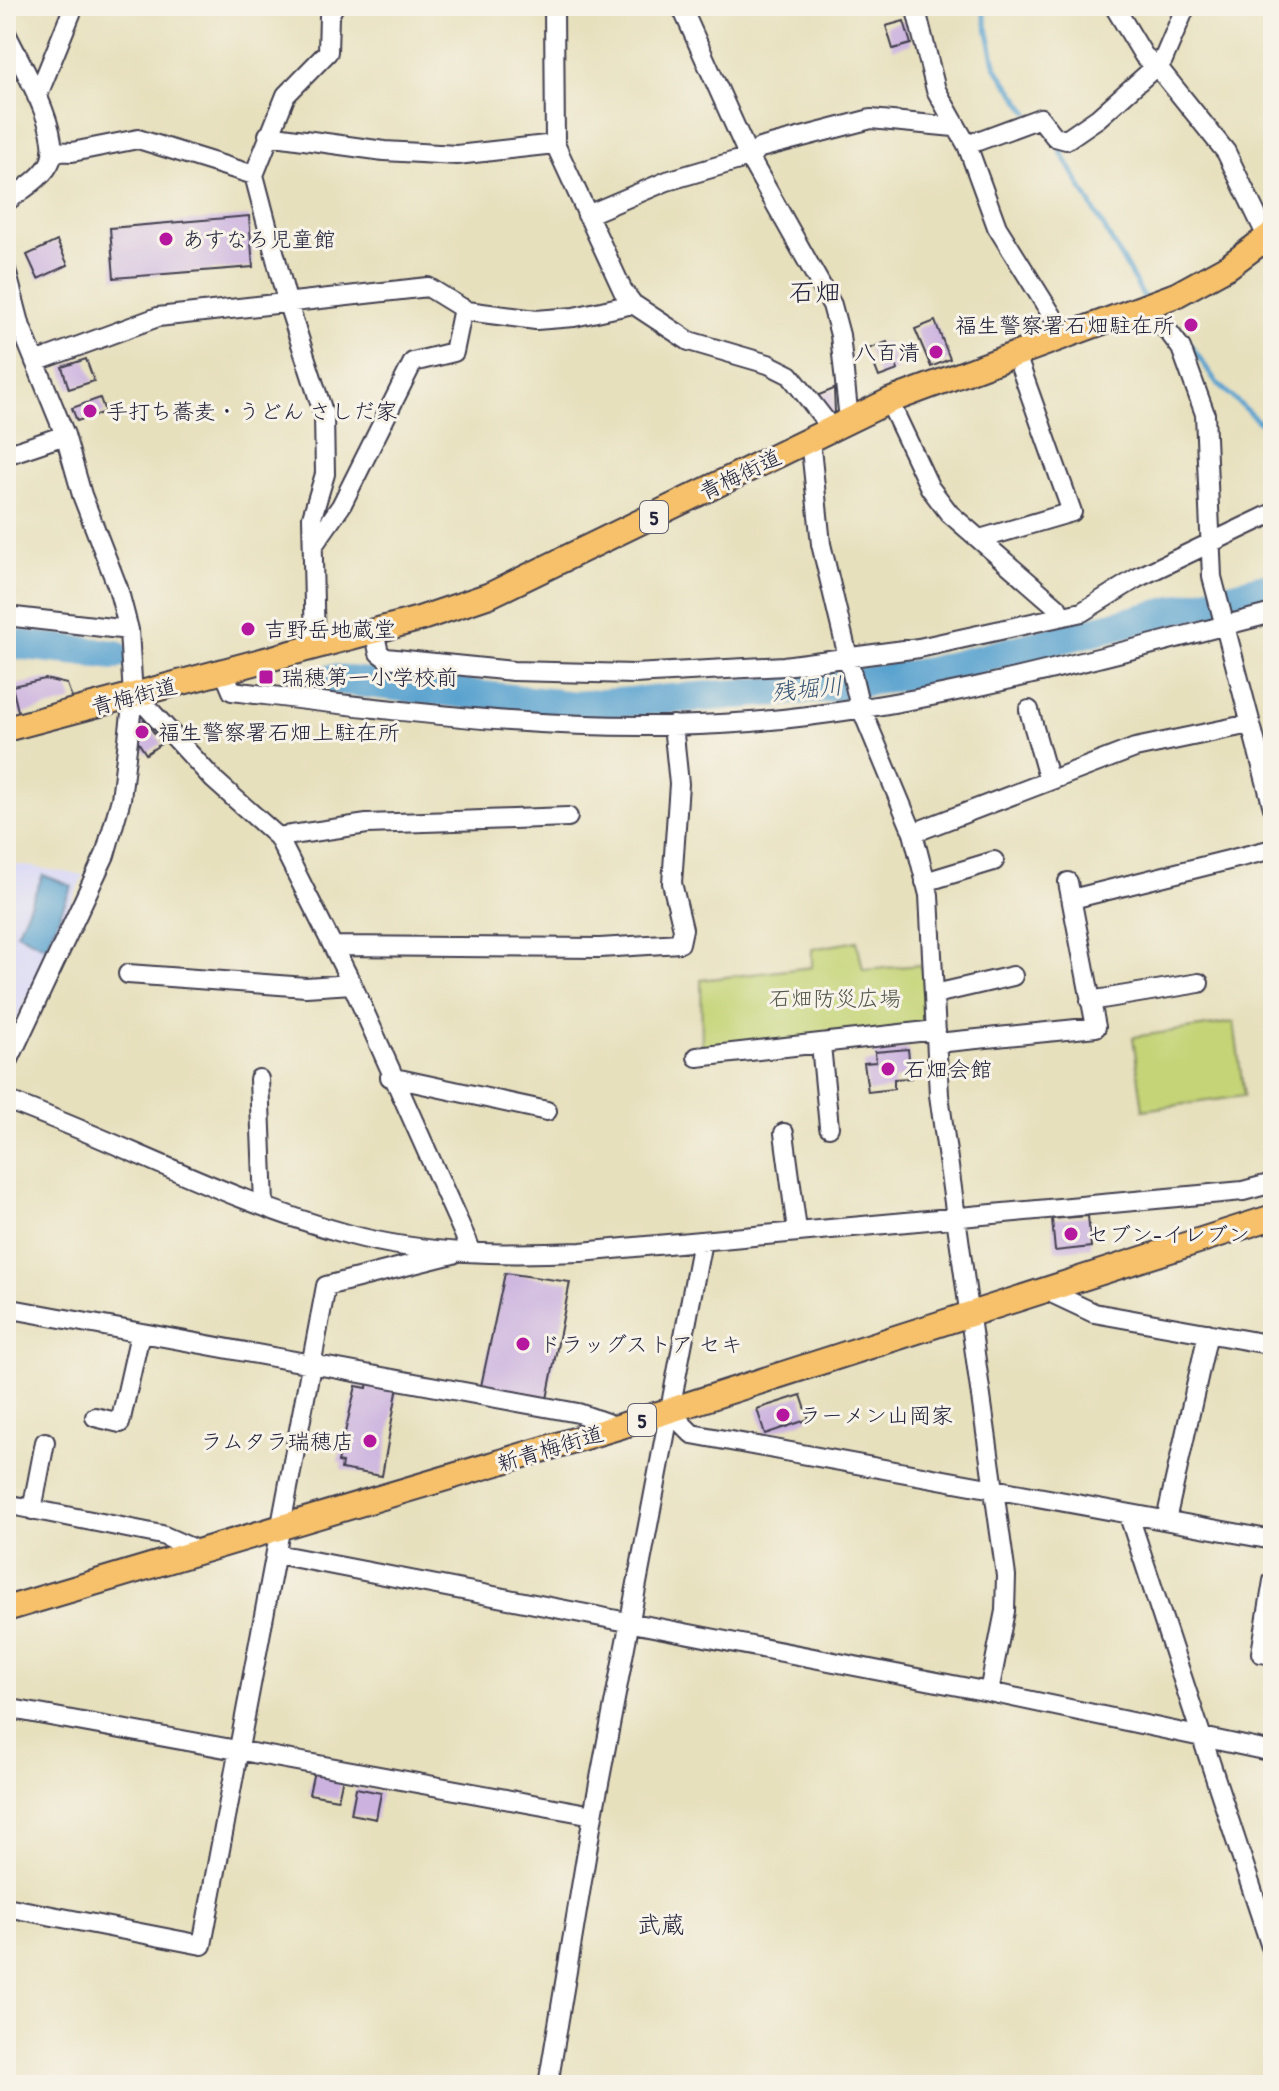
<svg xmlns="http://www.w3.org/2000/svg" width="1279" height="2091" font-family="'Patrick Hand','Klee One',sans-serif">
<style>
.built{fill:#d7d7f8}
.green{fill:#c5d477;stroke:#747b59;stroke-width:2}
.water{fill:#58a2cf;stroke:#3d6285;stroke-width:2}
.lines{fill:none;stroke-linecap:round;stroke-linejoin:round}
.stream{stroke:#58a2cf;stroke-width:5}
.river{stroke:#58a2cf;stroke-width:30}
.building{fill:#ccb3df}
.minor-casing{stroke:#403e4e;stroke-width:22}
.major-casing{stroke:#403e4e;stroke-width:28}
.minor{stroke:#fff;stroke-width:18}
.major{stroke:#f6c16b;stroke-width:24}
.poi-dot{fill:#b5179e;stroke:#f7f3e8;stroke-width:3}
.labels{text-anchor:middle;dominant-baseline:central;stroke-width:6;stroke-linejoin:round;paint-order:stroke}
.shield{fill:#f7f3e8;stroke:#62616f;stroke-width:2}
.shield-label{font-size:20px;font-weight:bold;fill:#22223b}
.poi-label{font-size:22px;fill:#22223b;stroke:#f7f3e8;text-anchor:start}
.street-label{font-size:22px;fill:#22223b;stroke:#f7f3e8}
.park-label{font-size:22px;fill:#53574d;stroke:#f7f3e8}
.water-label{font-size:24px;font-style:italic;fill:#385576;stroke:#f7f3e8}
.neighbourhood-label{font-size:24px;fill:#22223b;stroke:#f7f3e8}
.quarter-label{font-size:26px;fill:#22223b;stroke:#f7f3e8}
</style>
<rect width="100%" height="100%" fill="#f7f3e8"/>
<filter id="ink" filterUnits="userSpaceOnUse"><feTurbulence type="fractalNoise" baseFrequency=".0125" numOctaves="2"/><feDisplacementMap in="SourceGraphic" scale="16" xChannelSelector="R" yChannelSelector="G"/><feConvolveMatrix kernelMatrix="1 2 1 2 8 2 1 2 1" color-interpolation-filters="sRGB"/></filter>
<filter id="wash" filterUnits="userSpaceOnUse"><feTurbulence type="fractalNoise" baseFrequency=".006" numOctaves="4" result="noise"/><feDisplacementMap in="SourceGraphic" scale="32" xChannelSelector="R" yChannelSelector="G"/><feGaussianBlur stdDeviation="1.8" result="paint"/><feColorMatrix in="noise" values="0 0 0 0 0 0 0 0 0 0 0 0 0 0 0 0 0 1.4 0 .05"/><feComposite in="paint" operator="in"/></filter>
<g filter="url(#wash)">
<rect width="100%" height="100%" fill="#e7e0bd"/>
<!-- built -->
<path class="built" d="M6 863 84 875 6 1043Z"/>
<!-- green -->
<path class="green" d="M857 941 863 970 920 965 930 991 931 1027 702 1052 701 980 812 967V949Z
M1234 1022 1244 1096 1143 1110 1133 1037Z"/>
<!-- water -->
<path class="water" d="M43 875 72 886 46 947 17 933Z"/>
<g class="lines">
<!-- stream -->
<path class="stream" d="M982 6 996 68 1028 112
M1060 150 1143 296
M1178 327 1217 383 1273 435"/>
<!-- river -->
<path class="river" d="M6 643 115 655
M331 679 575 706 821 688 929 672 1273 586"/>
</g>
<g id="blocks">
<!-- building -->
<path class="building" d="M904 21 911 44 893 49 886 26Z
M249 216 253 267 114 278 110 228Z
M57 241 68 265 38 279 27 255Z
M935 321 950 359 931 367 915 329Z
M887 342 898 370 879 377 868 349Z
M86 359 94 381 69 389 62 367Z
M834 389 835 413 827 415 814 397Z
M100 398 105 412 77 421 72 408Z
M45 679 67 684 73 701 19 715 12 686Z
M144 720 162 743 146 754 131 731Z
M908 1049 911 1078 894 1079V1089L868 1092 864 1063 876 1062 875 1052Z
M1088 1216 1091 1247 1055 1251 1052 1219Z
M505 1273 570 1282 547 1399 481 1386Z
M368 1380 398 1386 382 1476 341 1469 342 1463 338 1462 356 1386 367 1388Z
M801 1395 809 1419 765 1434 757 1409Z
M314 1771 343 1777 338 1799 309 1794Z
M356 1788 381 1793 376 1819 351 1814Z"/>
</g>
</g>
<g filter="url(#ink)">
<use href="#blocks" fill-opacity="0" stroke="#403e4e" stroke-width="2"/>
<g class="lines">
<defs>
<path id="minor" d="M554 6 555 144 623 291 633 304 689 341 768 364 790 375 832 429
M681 6 749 157 832 305 840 335 849 420
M915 6 936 90 967 145 997 227 1065 336
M1114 6 1144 56 1157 66 1226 152 1273 249
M6 33C19 61 61 129 51 160 45 177 20 191 6 202
M37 97 74 6
M268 135 384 151 457 155 555 144
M967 145 1040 118 1055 137 1066 140 1098 118 1163 60 1186 6
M52 151 72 152 138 139 254 175
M587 215 667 181 749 157 760 148 871 119 954 127
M6 270 21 327 65 435 82 495 118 588 129 630 133 697 121 799 105 855 6 1066
M1140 309 1168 331 1181 348 1205 414 1212 577 1273 808
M35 362 158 317 428 287 467 311 536 320 574 317 633 304
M889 401 930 488 949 513 1057 607 1062 616
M810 439 821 544 859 703 913 833 929 895 939 1095 1006 1576 1005 1611 989 1692
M6 455 65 435
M980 539 1072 512 1016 355
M315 543 341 506 413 362 454 352 463 308
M6 616 129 630
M374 631 379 653 386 658 513 671 634 674 784 666 919 648 1082 612 1137 578 1273 513
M315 647 312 517 325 474 324 415 287 301 254 175 286 95 328 52 329 16 334 6
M224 672 232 691C404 712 577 736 751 722 930 707 1100 657 1273 613
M133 697 147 707 213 779 278 837 352 984 472 1252
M1029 710 1049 781
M913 833 1135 748 1250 724
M278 837 367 824 568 817
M925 882 994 861
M1072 899 1273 849
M334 946 600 948 680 943 683 929 672 883 679 784 673 725
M128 974 306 987 352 984
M935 994 1013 976
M1090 1001 1199 983
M937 1043 1096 1027 1068 882
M821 1045 829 1127
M697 1057 936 1030
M390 1077 547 1111
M259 1079 264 1204
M6 1100C121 1142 232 1203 351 1235 425 1255 505 1255 581 1252L1243 1191 1273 1183
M784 1133 797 1230
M1045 1290 1094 1313 1273 1345
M6 1308 578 1413 618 1427
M669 1411 692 1434 1273 1540
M95 1417 120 1423 140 1334
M6 1504 162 1535 201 1552
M32 1510 45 1442
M1129 1516 1273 1953
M1166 1520 1208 1333
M276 1554 989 1692 1273 1752
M1273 1581 1261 1653 1273 1655
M6 1708 593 1815
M6 1907 202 1945 326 1286 453 1254
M548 2085 593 1815 702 1241"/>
<path id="major" d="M6 729 419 619 490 595 889 401 1176 295 1229 266 1273 233
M6 1609 618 1427 1273 1217"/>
</defs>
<!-- minor casing -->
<use href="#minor" class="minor-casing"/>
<!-- major casing -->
<use href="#major" class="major-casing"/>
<!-- minor -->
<use href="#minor" class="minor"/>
<!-- major -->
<use href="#major" class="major"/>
</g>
</g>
<!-- markers -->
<g class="poi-dot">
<circle cx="166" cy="239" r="8"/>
<circle cx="1191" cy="325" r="8"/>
<circle cx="936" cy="352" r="8"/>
<circle cx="90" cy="411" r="8"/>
<circle cx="248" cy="629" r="8"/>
<rect x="258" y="669" width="16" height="16" rx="4"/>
<circle cx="142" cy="732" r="8"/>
<circle cx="888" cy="1069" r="8"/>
<circle cx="1071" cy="1234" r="8"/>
<circle cx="523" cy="1344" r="8"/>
<circle cx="783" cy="1415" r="8"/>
<circle cx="370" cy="1441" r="8"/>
</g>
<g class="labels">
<!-- shield labels -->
<g class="shield">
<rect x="640" y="501" width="28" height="32" rx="6"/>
<rect x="628" y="1404" width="28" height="32" rx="6"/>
</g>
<g class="shield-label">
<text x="654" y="517">5</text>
<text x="642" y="1420">5</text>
</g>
<!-- poi labels -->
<g class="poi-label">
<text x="182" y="239">あすなろ児童館</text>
<text x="1175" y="325" text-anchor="end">福生警察署石畑駐在所</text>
<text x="920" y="352" text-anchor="end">八百清</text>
<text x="106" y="411">手打ち蕎麦・うどん さしだ家</text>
<text x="264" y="629">吉野岳地蔵堂</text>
<text x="282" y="677">瑞穂第一小学校前</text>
<text x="158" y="732">福生警察署石畑上駐在所</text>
<text x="904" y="1069">石畑会館</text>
<text x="1087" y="1234">セブン-イレブン</text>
<text x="539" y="1344">ドラッグストア セキ</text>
<text x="799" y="1415">ラーメン山岡家</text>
<text x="354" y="1441" text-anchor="end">ラムタラ瑞穂店</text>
</g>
<!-- street labels -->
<g class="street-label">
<text transform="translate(740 474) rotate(-26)">青梅街道</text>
<text transform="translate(134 696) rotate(-15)">青梅街道</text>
<text transform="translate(550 1448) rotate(-17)">新青梅街道</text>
</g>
<!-- park labels -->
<g class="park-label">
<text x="835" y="998">石畑防災広場</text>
</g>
<!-- water labels -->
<g class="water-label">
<text transform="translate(807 688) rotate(-6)">残堀川</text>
</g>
<!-- neighbourhood labels -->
<g class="neighbourhood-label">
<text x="661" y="1924">武蔵</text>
</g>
<!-- quarter labels -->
<g class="quarter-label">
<text x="815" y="291">石畑</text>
</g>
</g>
<!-- margin -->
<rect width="1279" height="2091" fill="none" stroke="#f7f3e8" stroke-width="32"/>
</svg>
